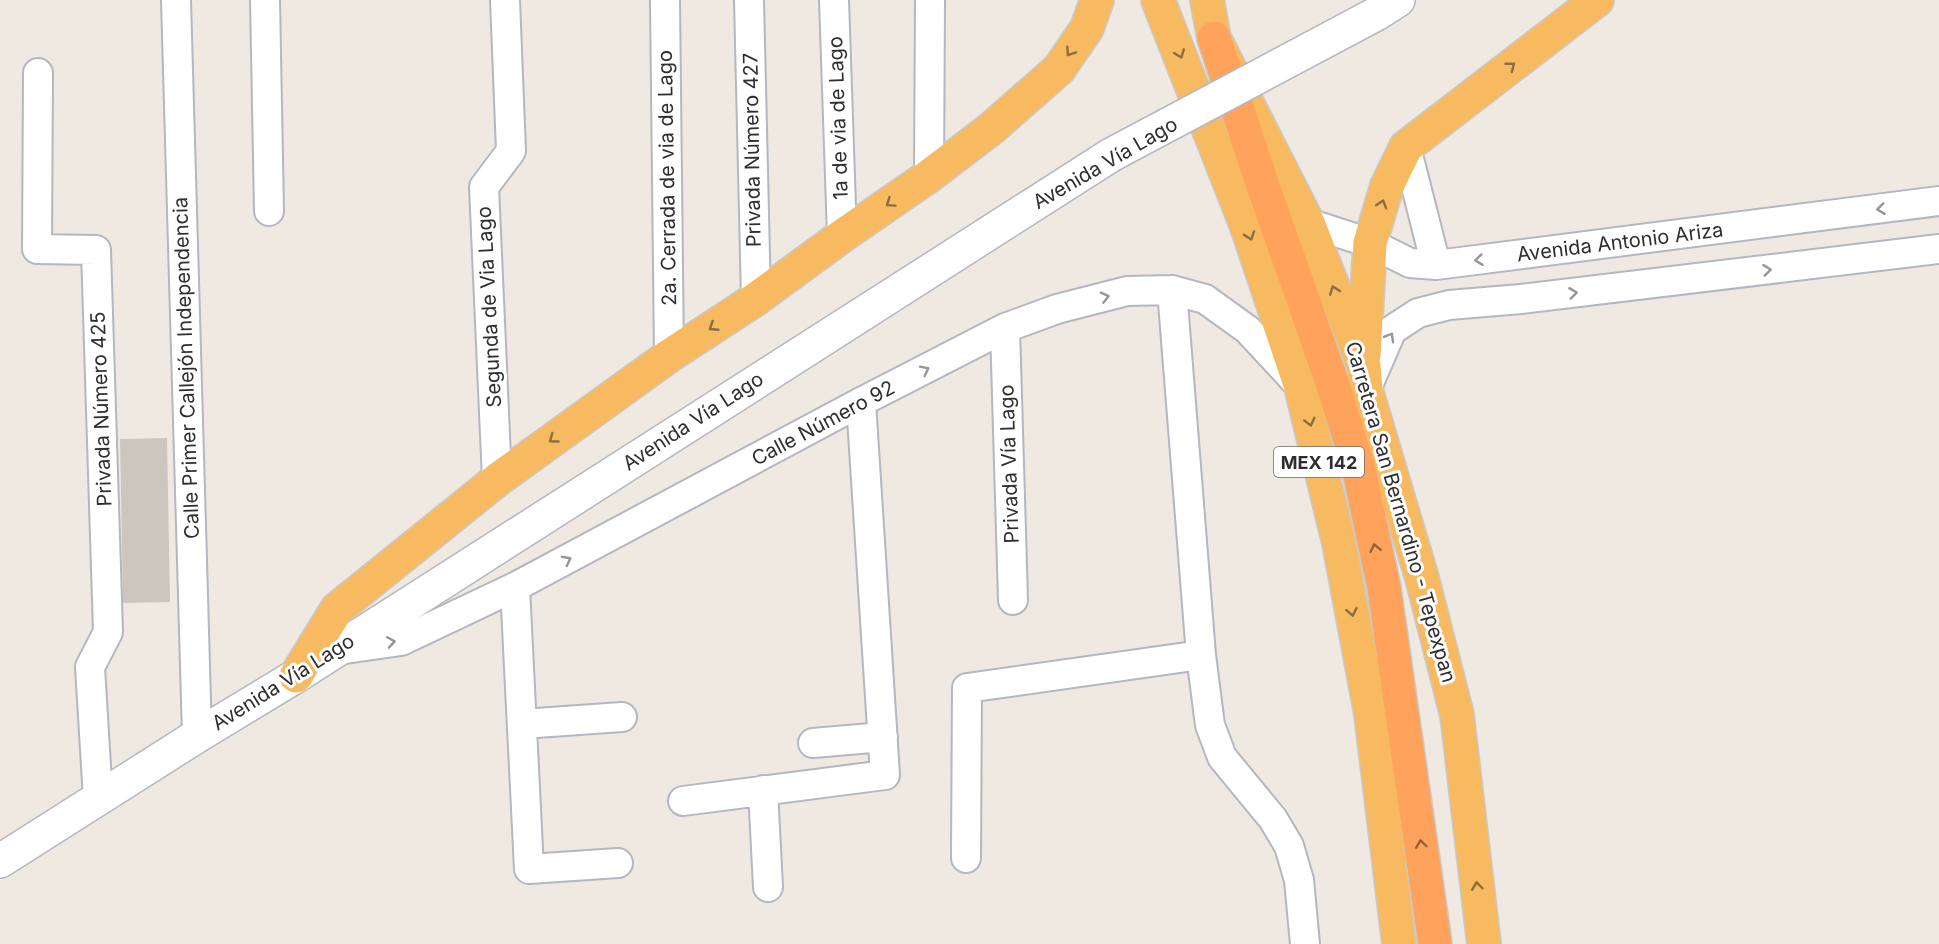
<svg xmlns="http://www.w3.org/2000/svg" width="1939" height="944" font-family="Inter,sans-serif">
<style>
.building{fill:#cbc7bf}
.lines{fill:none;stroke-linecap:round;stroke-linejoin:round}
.minor-casing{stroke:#b4b7c1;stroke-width:32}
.secondary-casing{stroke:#b4b7c1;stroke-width:36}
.trunk-casing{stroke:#c9c9c9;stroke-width:36}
.motorway-casing{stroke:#c9c9c9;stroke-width:36}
.minor{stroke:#fff;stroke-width:28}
.secondary{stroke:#fff;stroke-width:33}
.trunk{stroke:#f8ba60;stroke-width:33}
.motorway{stroke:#ffa35c;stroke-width:33}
.secondary-bridge-casing{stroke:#b4b7c1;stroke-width:36;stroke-linecap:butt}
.secondary-bridge{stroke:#fff;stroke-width:33}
.oneway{stroke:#896d44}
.oneway2{stroke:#969696}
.oneway3{stroke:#8c6343}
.labels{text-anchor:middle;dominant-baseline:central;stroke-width:6;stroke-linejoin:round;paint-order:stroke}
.shield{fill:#fff;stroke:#6d6d6d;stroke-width:1.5}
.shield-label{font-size:18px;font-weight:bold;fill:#2e2e2e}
.street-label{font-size:20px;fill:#2e2e2e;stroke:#fff}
</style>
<rect width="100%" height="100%" fill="#efe9e1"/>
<!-- building -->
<path class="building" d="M167 438 170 602 123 603 120 439Z"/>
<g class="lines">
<defs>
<path id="minor" d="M176 0 197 736
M265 0 269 211
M665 0 669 356
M749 0 756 299
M834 0 842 236
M38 73 37 249 96 250 108 632 90 667 98 799
M1406 147 1436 265
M929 176 930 0
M1308 223 1370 243 1410 263 1436 265 1939 201
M1172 290 1201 655 1210 725 1222 757 1273 819 1289 846 1299 880 1305 944
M1005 328 1013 600
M1366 390 1392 330 1418 313 1449 305 1521 299 1939 249
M497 480 484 187 511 151 505 0
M515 587 529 869 618 863
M338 650 401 641 515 587 861 402 1005 328 1057 309 1127 291 1172 290 1205 299 1248 330 1299 385
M522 724 622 717
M813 743 883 737
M763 790 768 887
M683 801 885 775 861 402
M966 858 967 688 1201 655"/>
<path id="secondary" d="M1376 14 1398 0
M0 861 197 736 296 676 1111 155"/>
<path id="trunk" d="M1158 0 1247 227 1301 387 1339 543 1371 714 1399 944
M1207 0 1214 38 1308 223 1364 366 1366 390 1422 578 1457 715 1484 944
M1364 355 1370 243 1387 186 1406 147 1597 0
M296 676 337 609 497 480 669 356 756 299 842 236 929 176 992 128 1059 69 1087 28 1097 0"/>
<path id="motorway" d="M1214 38 1263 186 1332 382 1358 466 1384 588 1435 944"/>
</defs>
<!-- minor casing -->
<use href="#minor" class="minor-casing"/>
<!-- secondary casing -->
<use href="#secondary" class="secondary-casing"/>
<!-- trunk casing -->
<use href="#trunk" class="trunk-casing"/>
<!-- motorway casing -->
<use href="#motorway" class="motorway-casing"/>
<!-- minor -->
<use href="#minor" class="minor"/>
<!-- secondary -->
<use href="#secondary" class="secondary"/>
<!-- trunk -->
<use href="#trunk" class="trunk"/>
<!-- motorway -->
<use href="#motorway" class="motorway"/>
<defs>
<path id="secondary-bridge" d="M1111 155 1376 14"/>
</defs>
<!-- secondary-bridge casing -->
<use href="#secondary-bridge" class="secondary-bridge-casing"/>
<!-- secondary-bridge -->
<use href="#secondary-bridge" class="secondary-bridge"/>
</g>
<!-- one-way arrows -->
<defs><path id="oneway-chevron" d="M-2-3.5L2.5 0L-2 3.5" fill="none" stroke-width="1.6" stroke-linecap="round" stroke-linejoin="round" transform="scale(1.5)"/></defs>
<g class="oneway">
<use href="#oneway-chevron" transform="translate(1070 52) rotate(124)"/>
<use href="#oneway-chevron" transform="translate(1180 54) rotate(69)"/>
<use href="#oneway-chevron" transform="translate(1511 66) rotate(-38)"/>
<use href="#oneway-chevron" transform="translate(890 203) rotate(145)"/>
<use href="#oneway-chevron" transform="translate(1382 204) rotate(-73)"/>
<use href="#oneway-chevron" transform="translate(1250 236) rotate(71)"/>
<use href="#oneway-chevron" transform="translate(1334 290) rotate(-111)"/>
<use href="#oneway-chevron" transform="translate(713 327) rotate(147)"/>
<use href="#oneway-chevron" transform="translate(1310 422) rotate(76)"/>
<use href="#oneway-chevron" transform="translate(553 439) rotate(144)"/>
<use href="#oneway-chevron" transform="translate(1352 612) rotate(79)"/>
<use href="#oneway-chevron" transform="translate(1477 886) rotate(-97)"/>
</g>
<g class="oneway2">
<use href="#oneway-chevron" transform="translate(1881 209) rotate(173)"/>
<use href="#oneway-chevron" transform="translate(1479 260) rotate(173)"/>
<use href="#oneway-chevron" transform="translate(1767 270) rotate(-7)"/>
<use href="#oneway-chevron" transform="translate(1573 293) rotate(-7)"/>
<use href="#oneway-chevron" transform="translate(1105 297) rotate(-14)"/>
<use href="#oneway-chevron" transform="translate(1390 337) rotate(-60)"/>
<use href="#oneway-chevron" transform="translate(925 370) rotate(-27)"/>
<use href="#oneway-chevron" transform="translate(567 560) rotate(-28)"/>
<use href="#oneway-chevron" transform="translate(391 642) rotate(-9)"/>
</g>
<g class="oneway3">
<use href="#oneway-chevron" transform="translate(1375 548) rotate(-102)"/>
<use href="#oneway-chevron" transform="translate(1421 844) rotate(-98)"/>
</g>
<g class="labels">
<!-- shield labels -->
<rect class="shield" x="1274" y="447" width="90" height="30" rx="4.5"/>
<g class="shield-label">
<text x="1319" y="462">MEX 142</text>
</g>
<!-- street labels -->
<g class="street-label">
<text transform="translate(838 118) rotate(-92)">1a de via de Lago</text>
<text transform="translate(752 150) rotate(-91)">Privada Número 427</text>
<text transform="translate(1105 163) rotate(-30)">Avenida Vía Lago</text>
<text transform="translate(667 178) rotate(-91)">2a. Cerrada de via de Lago</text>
<text transform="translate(1620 242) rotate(-7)">Avenida Antonio Ariza</text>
<text transform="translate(489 307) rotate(-93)">Segunda de Via Lago</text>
<text transform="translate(186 368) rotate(-92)">Calle Primer Callejón Independencia</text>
<text transform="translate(101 409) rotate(-92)">Privada Número 425</text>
<text transform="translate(693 421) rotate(-33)">Avenida Vía Lago</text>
<text transform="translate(823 423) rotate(-28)">Calle Número 92</text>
<text transform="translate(1009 464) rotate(-92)">Privada Vía Lago</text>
<text transform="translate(1401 512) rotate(74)">Carretera San Bernardino - Tepexpan</text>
<text transform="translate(283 682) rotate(-32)">Avenida Vía Lago</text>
</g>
</g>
</svg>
